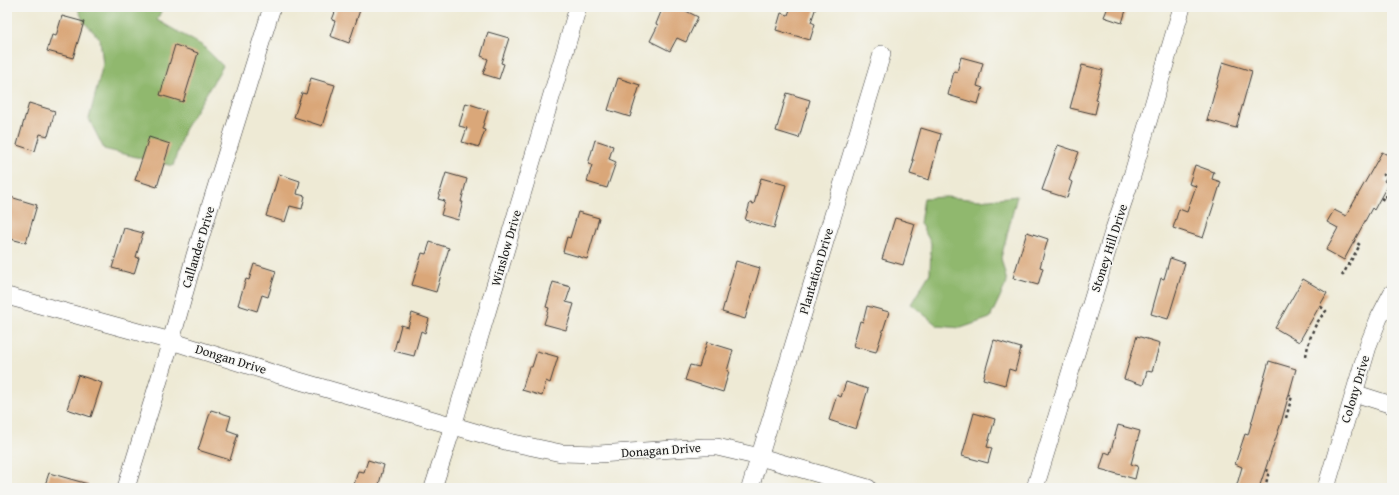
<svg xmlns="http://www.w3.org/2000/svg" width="1399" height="495" font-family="'Gentium Book Plus',serif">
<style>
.forest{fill:#90b86e;stroke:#566a45}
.building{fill:#daa779}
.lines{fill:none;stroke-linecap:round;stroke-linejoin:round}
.minor-casing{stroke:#3c3b38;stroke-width:18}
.path{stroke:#3c3b38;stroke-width:2.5;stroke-dasharray:3 3;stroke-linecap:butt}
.minor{stroke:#fff;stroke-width:17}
.labels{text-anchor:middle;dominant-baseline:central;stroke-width:3;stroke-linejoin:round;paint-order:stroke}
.street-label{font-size:13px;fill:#1c1c1c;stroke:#f6f6f2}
</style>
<rect width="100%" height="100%" fill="#f6f6f2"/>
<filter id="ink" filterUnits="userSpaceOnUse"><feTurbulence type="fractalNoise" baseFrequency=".025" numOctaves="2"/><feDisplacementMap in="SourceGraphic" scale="8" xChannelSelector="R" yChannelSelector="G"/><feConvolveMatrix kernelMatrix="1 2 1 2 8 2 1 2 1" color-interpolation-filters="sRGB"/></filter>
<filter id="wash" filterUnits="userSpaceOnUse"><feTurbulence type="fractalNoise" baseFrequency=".012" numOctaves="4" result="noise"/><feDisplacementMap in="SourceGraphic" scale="16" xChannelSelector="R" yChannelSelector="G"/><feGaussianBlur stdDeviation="0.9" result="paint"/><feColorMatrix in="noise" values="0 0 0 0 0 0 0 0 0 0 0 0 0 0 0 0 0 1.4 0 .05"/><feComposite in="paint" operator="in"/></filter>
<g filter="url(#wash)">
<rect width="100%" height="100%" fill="#eeead5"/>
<!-- forest -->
<path class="forest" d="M77 7H163L157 20 203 46 223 66 184 130 173 166 104 149 89 119 103 64 100 39 84 22Z
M1017 196 1001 258 1007 282 990 318 961 328 938 326 911 304 930 273 931 243 920 223 924 198 946 197 980 200Z"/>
<g id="blocks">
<!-- building -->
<path class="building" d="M337 7H361L349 43 330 36 335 21 332 20Z
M663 7H678L698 17 686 42 677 38 670 51 650 41 658 25 656 24Z
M791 7H816L811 22 815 24 810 40 776 30 781 13 788 15Z
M1108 7H1127L1122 23 1104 17Z
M62 16 84 22 73 58 47 51 52 35 56 36Z
M488 32 509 38 501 63 504 64 499 79 483 74 488 59 481 56Z
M175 45 198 53 183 102 160 95Z
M961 57 983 63 977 86 983 88 978 104 948 95 954 71 957 72Z
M1223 62 1252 71 1236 128 1207 120Z
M1082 65 1103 70 1095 100 1098 101 1095 114 1070 108Z
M311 78 335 85 322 126 294 117 302 93 306 94Z
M618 78 640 85 630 117 608 110Z
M787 93 810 100 799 138 776 131Z
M29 103 55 111 48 136 40 134 35 151 17 145Z
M466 103 488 110 482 129 485 130 479 147 462 142 467 128 459 126Z
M921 128 941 134 929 180 910 174 914 160H912Z
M149 137 170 144 157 187 135 180Z
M595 140 613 146 609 159 616 162 607 188 587 182 592 165 588 164Z
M1058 145 1079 152 1069 180 1072 182 1067 198 1042 190Z
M1382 152 1392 157V168L1384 181 1388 184 1374 210 1372 208 1344 260 1326 250 1338 228 1327 222 1334 210 1346 216Z
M1195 165 1214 172 1212 179 1221 182 1203 238 1173 228 1179 209 1187 212 1196 186 1189 184Z
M446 173 467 179 461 202H463L458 220 441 215 445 201 438 199Z
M279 174 300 181 297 194 305 196 302 209 290 206 285 222 266 216Z
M761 178 786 185 774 228 745 220 750 203 754 204Z
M7 196 37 205 26 243 7 238Z
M578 212 599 218 587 259 563 252 567 237 570 238Z
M895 218 915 224 903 265 882 259Z
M124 228 143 233 136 257 139 258 134 274 112 268Z
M1027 232 1048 239 1040 267 1043 268 1038 285 1013 278Z
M430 242 449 248 436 292 412 285 422 253 426 254Z
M1170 258 1185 263 1168 319 1151 314 1161 278 1164 279Z
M736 261 760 268 745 319 722 312Z
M254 264 276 271 268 297 262 295 257 311 238 305 246 279 249 280Z
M1303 279 1327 293 1299 342 1275 328Z
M553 282 571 287 566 302 574 304 566 330 544 324 549 308 546 307Z
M867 306 889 312 876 352 853 346 860 321 863 322Z
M412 313 429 319 425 333 421 331 414 356 394 351 401 325 408 327Z
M1137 336 1160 343 1152 372 1147 371 1143 385 1124 379Z
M994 340 1021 348 1015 371 1009 369 1005 385 983 379Z
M707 342 733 350 727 371H729L723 392 685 380 690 365 699 367Z
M537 351 558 357 550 383 546 381 542 396 522 390 529 367H532Z
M1269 361 1296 369 1281 423 1259 488H1236L1242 467 1235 464 1245 434 1248 435Z
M78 375 102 383 91 417 67 409Z
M846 382 868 389 856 429 829 420 837 395 841 397Z
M211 410 231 416 227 430 238 434 230 460 198 450Z
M974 413 995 419 987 447 992 448 988 463 962 456Z
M1118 425 1140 431 1131 464 1138 466 1135 479 1100 469 1105 452 1110 454Z
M368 460 384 465 378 488H353L358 471 364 472Z
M49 473 88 484 87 488H44Z"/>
</g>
</g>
<g filter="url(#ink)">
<use href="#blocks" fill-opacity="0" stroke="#3c3b38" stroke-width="1"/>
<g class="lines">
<defs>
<path id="minor" d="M7 296 171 341 279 375 509 442 561 453 599 454 704 447H717L760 457 868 488
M1354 393 1392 405
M126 488 171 341 195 255 272 7
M433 488 453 426 578 7
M750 488 882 54
M1035 488 1113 232 1132 176 1182 7
M1326 488 1369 343 1379 318 1392 293"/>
</defs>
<!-- minor casing -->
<use href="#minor" class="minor-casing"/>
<!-- path -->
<path class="path" d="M1382 174 1392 180
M1381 198 1384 200 1392 185
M1342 276 1360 245 1354 241
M1306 356C1309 338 1314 324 1326 311L1320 306
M1286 418 1292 396 1289 395
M1392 474V476
M1265 488 1269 471 1265 470"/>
<!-- minor -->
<use href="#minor" class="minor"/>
</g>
</g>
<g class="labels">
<!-- street labels -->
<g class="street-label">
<text transform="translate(198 247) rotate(-73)">Callander Drive</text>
<text transform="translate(506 248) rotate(-74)">Winslow Drive</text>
<text transform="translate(1109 248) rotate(-72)">Stoney Hill Drive</text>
<text transform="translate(816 271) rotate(-73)">Plantation Drive</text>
<text transform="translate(231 359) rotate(17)">Dongan Drive</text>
<text transform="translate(1355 389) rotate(-73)">Colony Drive</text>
<text transform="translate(661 450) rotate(-4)">Donagan Drive</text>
</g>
</g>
<!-- margin -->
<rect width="1399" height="495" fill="none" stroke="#f6f6f2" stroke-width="24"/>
</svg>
